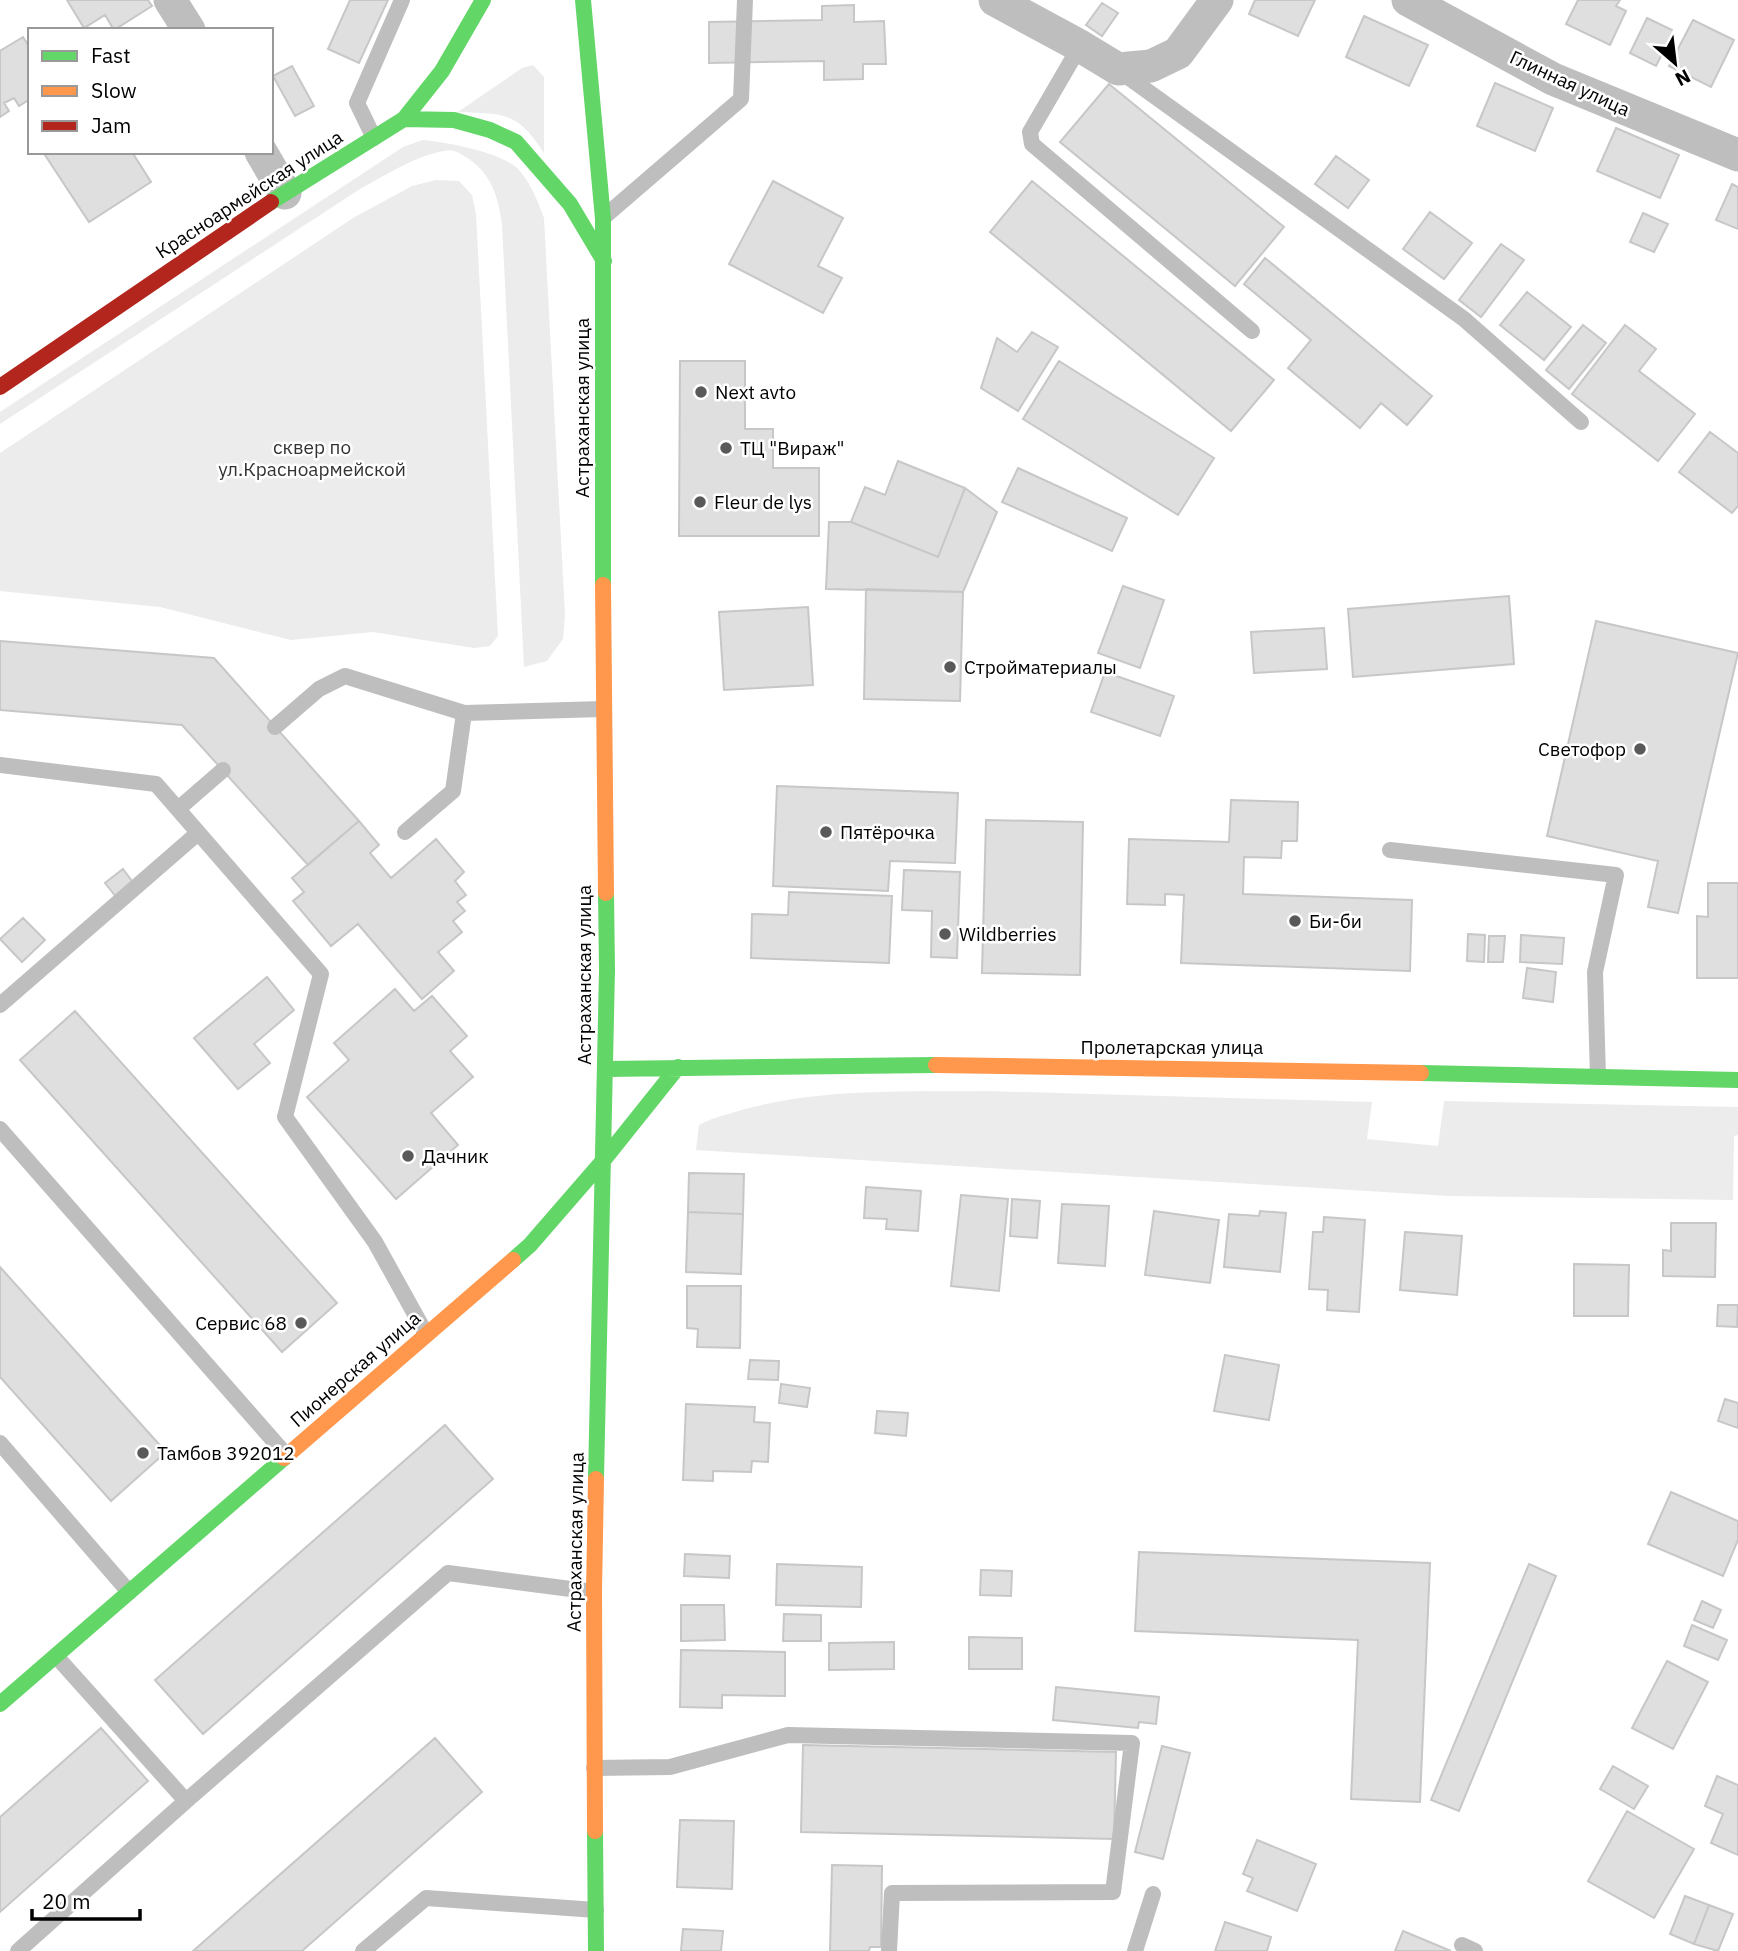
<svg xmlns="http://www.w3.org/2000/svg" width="1738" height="1951" font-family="'IBM Plex Sans',sans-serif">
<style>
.green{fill:#ececec}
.building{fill:#dfdfdf;stroke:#c7c7c7;stroke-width:2}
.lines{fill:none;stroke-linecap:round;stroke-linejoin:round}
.lane{stroke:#bebebe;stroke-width:16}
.street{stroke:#bebebe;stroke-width:33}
.fast{stroke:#63d668;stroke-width:16}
.slow{stroke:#ff974d;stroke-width:16}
.jam{stroke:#b3261e;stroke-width:16}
.poi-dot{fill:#595959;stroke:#fff;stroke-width:2.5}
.labels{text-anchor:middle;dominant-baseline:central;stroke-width:5;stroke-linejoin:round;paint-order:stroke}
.street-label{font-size:19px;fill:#000;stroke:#fff}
.poi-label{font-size:19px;fill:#000;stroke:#fff;text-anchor:start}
.park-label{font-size:19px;fill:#333;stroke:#fff}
</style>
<rect width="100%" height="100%" fill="#fff"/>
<!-- green -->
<path class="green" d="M533 65 544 77V153C517 111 504 114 458 112L522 68Z
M423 140C446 142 501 152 518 169 531 183 537 200 544 218L565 615 563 639 547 661 524 667 502 224C498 195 491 172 464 156 458 152 452 149 444 151 415 156 386 175 360 189L0 424V412L403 147Z
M436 180 459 181 472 195 476 214 498 636 490 646 474 648 373 632 291 640 160 607 0 591V453L353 218 412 186Z
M986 1091 1372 1102 1367 1139 1438 1146 1444 1101 1738 1107V1135L1734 1136 1733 1200 1449 1196 696 1150 699 1125C714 1117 729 1114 745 1109 824 1088 905 1092 986 1091Z"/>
<!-- building -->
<path class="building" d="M67 0H148L152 6 114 30 105 15 84 28Z
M350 0H388L359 63 328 49Z
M1255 0H1315L1298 36 1249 14Z
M1578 0H1620L1616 6 1626 11 1610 45 1566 24Z
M1102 3 1118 13 1102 36 1086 25Z
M854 5V22L884 21 886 64H863V79L824 80V61L709 63V22L822 20V6Z
M1364 16 1428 45 1409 86 1346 57Z
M1647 18 1674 31 1656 66 1630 53Z
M1693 20 1734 40 1711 87 1669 66Z
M23 37 30 48V99L19 106 14 98 4 103 9 111 0 117V51Z
M292 66 314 106 295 116 273 76Z
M1495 83 1553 108 1535 151 1477 126Z
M1109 84 1284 227 1235 286 1060 142Z
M1616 128 1679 155 1660 198 1597 171Z
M43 152H132L151 182 89 222Z
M1336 156 1369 180 1348 208 1315 184Z
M773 181 843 218 818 266 842 278 823 313 729 264Z
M1032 181 1274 380 1231 431 990 232Z
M1732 184 1738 187V229L1716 220Z
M1430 212 1472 243 1444 279 1403 249Z
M1643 213 1668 224 1654 252 1630 242Z
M1501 244 1524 260 1481 317 1459 300Z
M1265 258 1432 396 1407 425 1381 403 1360 428 1288 368 1311 340 1244 284Z
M1527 292 1571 327 1544 360 1500 325Z
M1583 325 1606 343 1569 389 1546 370Z
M1625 325 1656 349 1639 371 1695 414 1658 461 1572 394Z
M1032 332 1058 347 1018 411 981 388 997 338 1017 352Z
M680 361H745V429H773V468H819V536H679Z
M1059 361 1214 458 1178 515 1023 419Z
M1710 432 1738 453V506L1732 513 1679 472Z
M898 461 965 488 938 557 851 522 865 487 885 495Z
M1018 468 1127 518 1112 551 1002 502Z
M965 488 997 512 963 592 826 589 829 522H851L938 557Z
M1123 586 1164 600 1140 668 1098 653Z
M866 589 963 592 960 701 864 699Z
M1509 596 1514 664 1353 677 1348 609Z
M808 607 813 685 724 690 719 612Z
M1596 621 1738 653 1678 913 1648 907 1658 861 1547 836Z
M1324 628 1327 669 1254 673 1251 632Z
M0 641 214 658 359 821 308 865 182 725 0 710Z
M1105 672 1174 696 1160 736 1091 712Z
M777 786 958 793 955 863 890 861 888 891 773 886Z
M1231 800 1298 802 1297 841H1282L1281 858 1244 857 1243 894 1412 900 1410 971 1181 963 1184 895 1165 894V905L1127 904 1129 839 1229 842Z
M986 820 1083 822 1080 975 982 973Z
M359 821 379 845 370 853 391 878 436 839 464 872 455 881 466 895 457 902 465 911 453 921 462 932 438 952 454 971 422 999 358 924 331 946 293 901 304 892 292 878Z
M123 869 138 889 120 902 105 883Z
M904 870 960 872 957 958 931 957 932 911 902 910Z
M1708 883H1738V978H1697V916L1708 917Z
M789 892 892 896 889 963 751 958 752 914 788 915Z
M23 918 45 940 22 962 0 939Z
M1468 934 1485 935 1484 962 1467 961Z
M1521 935 1564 938 1562 964 1520 962Z
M1489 936H1505L1503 962H1488Z
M1527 968 1556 972 1553 1002 1523 998Z
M267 977 294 1010 254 1044 270 1063 238 1089 194 1038Z
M395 989 414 1011 432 996 467 1036 450 1051 473 1077 431 1113 458 1145 396 1199 307 1097 349 1060 334 1043Z
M75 1011 337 1303 282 1352 20 1060Z
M689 1173 744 1174 743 1214 688 1212Z
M866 1187 921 1191 918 1231 886 1229 887 1219 864 1218Z
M961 1195 1008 1199 999 1291 951 1286Z
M1012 1199 1040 1201 1037 1238 1010 1236Z
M1062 1204 1109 1206 1105 1266 1058 1263Z
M1154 1211 1219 1220 1210 1283 1145 1275Z
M1260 1211 1286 1213 1280 1272 1224 1267 1229 1214 1259 1216Z
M688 1212 743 1214 741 1274 686 1272Z
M1324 1217 1365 1220 1359 1312 1327 1310 1328 1290 1309 1289 1313 1232H1323Z
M1671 1223H1716L1715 1277 1663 1276V1250L1671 1251Z
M1405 1232 1462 1236 1457 1295 1400 1290Z
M1574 1264 1629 1265 1628 1316H1574Z
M0 1267 166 1452 111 1501 0 1377Z
M687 1286H741L740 1348 697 1347 698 1329 687 1328Z
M1718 1305H1738L1737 1327 1717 1326Z
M1225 1355 1279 1365 1269 1420 1214 1411Z
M750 1360 779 1361 778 1380 748 1379Z
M781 1384 810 1388 807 1407 779 1403Z
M1725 1399 1738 1403V1428L1718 1421Z
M686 1404 755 1407 754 1422 770 1423 768 1462 752 1461 751 1472 713 1471V1481L683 1480Z
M877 1411 908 1413 906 1436 875 1433Z
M445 1425 493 1479 203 1734 155 1680Z
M1671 1492 1738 1521V1540L1723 1576 1648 1544Z
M1139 1552 1430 1563 1420 1802 1351 1799 1358 1640 1135 1631Z
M685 1554 730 1556 729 1578 684 1576Z
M777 1564 862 1567 861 1607 776 1605Z
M1529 1564 1556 1576 1459 1811 1431 1800Z
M981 1570 1012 1571 1011 1596 980 1595Z
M1702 1601 1721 1610 1713 1628 1694 1620Z
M681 1605H724L725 1640 681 1641Z
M784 1614 821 1615V1641H783Z
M1692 1625 1727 1640 1718 1660 1684 1646Z
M969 1637 1022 1638V1669H969Z
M894 1642V1669L829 1670V1643Z
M681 1650 785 1652V1696L722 1695V1708L680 1707Z
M1667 1661 1708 1682 1673 1749 1632 1728Z
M1056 1687 1159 1697 1156 1724 1139 1722 1138 1728 1053 1720Z
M101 1728 148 1781 0 1912V1817Z
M435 1738 482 1792 369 1892 302 1951H193Z
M803 1745 1116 1752 1114 1839 801 1832Z
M1162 1746 1190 1753 1163 1859 1135 1852Z
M1613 1766 1648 1786 1634 1809 1600 1789Z
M1717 1776 1738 1785V1855L1711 1843 1723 1814 1705 1806Z
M1627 1811 1694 1849 1654 1918 1588 1881Z
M680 1820 734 1821 732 1889 677 1887Z
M1257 1840 1316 1864 1297 1911 1247 1891 1253 1878 1243 1874Z
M832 1865 882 1866 881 1947H870L869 1951H830Z
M1685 1896 1709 1905 1694 1944 1670 1934Z
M1709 1905 1733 1914 1718 1951 1694 1944Z
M1225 1922 1271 1937 1267 1951H1215Z
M683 1929 723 1931 721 1951H681Z
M1403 1931 1451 1951H1395Z"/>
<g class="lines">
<!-- lane -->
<path class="lane" d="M1080 46 1030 132 1032 144 1252 331
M1121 72 1464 319 1581 422
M374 138 357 103 402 0
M604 217 741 99 745 0
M275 727 319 689 345 676 464 713
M0 765 156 784 321 974 285 1117 375 1242 426 1334
M178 809 223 770
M405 832 453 791 464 713 602 709
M1390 850 1616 875 1595 972 1598 1077
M0 1005 198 833
M0 1129 287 1456
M0 1443 129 1592
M56 1656 186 1801 448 1573 594 1592
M594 1768 670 1767 788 1735 1132 1743 1113 1892 892 1893 889 1951
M1462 1945 1475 1951
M18 1951 186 1801
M363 1951 426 1898 596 1910
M1135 1951 1153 1894"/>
<!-- street -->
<path class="street" d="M170 0 189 30
M995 0 1080 46 1118 69 1151 66 1178 53 1217 0
M1408 0 1553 79 1738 155
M261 152 285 193"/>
<!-- fast -->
<path class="fast" d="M583 0 603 219V585
M404 119 454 120 490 130 516 142 570 204 604 261
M271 202 404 119 442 71 483 0
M605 1069 936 1065
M1421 1073 1738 1080
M513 1260 530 1245 602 1162 678 1067
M596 1479 607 970 606 893
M0 1704 284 1458
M595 1831 596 1951"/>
<!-- slow -->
<path class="slow" d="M603 585 606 893
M936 1065 1421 1073
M284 1458 513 1260
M595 1831 594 1592 596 1479"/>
<!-- jam -->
<path class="jam" d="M0 387 271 202"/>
</g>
<!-- markers -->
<g class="poi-dot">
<circle cx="701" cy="392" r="7"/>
<circle cx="726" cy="448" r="7"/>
<circle cx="700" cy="502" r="7"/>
<circle cx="950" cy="667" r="7"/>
<circle cx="1640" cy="749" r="7"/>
<circle cx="826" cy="832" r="7"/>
<circle cx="1295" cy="921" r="7"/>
<circle cx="945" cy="934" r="7"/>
<circle cx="408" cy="1156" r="7"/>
<circle cx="301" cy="1323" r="7"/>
<circle cx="143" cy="1453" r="7"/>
</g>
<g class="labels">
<!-- street labels -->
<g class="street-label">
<text transform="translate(1570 83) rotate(25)">Глинная улица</text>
<text transform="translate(249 194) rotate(-33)">Красноармейская улица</text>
<text transform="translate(582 408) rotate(-90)">Астраханская улица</text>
<text transform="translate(584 975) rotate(-90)">Астраханская улица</text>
<text x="1172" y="1047">Пролетарская улица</text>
<text transform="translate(355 1369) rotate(-41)">Пионерская улица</text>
<text transform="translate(575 1542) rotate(-89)">Астраханская улица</text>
</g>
<!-- poi labels -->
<g class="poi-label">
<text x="715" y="392">Next avto</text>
<text x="740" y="448">ТЦ "Вираж"</text>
<text x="714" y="502">Fleur de lys</text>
<text x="964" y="667">Стройматериалы</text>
<text x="1626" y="749" text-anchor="end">Светофор</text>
<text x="840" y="832">Пятёрочка</text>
<text x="1309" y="921">Би-би</text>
<text x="959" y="934">Wildberries</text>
<text x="422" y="1156">Дачник</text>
<text x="287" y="1323" text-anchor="end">Сервис 68</text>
<text x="157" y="1453">Тамбов 392012</text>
</g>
<!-- park labels -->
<g class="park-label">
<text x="312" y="447">сквер по<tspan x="312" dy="22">ул.Красноармейской</tspan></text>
</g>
</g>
<!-- legend -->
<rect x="28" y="28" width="245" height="126" fill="#ffffff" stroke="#999999" stroke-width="2"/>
<rect x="42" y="51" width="35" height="10" fill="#63d668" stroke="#999999" stroke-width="2"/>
<text x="91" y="63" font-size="21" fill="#000000">Fast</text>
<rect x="42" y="86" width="35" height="10" fill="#ff974d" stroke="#999999" stroke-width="2"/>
<text x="91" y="98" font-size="21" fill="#000000">Slow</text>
<rect x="42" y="121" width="35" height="10" fill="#b3261e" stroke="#999999" stroke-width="2"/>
<text x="91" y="133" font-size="21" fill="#000000">Jam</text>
<!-- north arrow -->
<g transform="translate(1675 63) rotate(152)" stroke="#ffffff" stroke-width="5" paint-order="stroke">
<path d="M0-5L12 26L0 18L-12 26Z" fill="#000000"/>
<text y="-10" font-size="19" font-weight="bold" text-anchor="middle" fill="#000000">N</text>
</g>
<!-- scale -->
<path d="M32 1909v10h108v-10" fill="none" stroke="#000000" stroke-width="3.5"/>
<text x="42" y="1909" font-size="21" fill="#000000" stroke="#ffffff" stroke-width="5" paint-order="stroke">20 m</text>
</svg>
